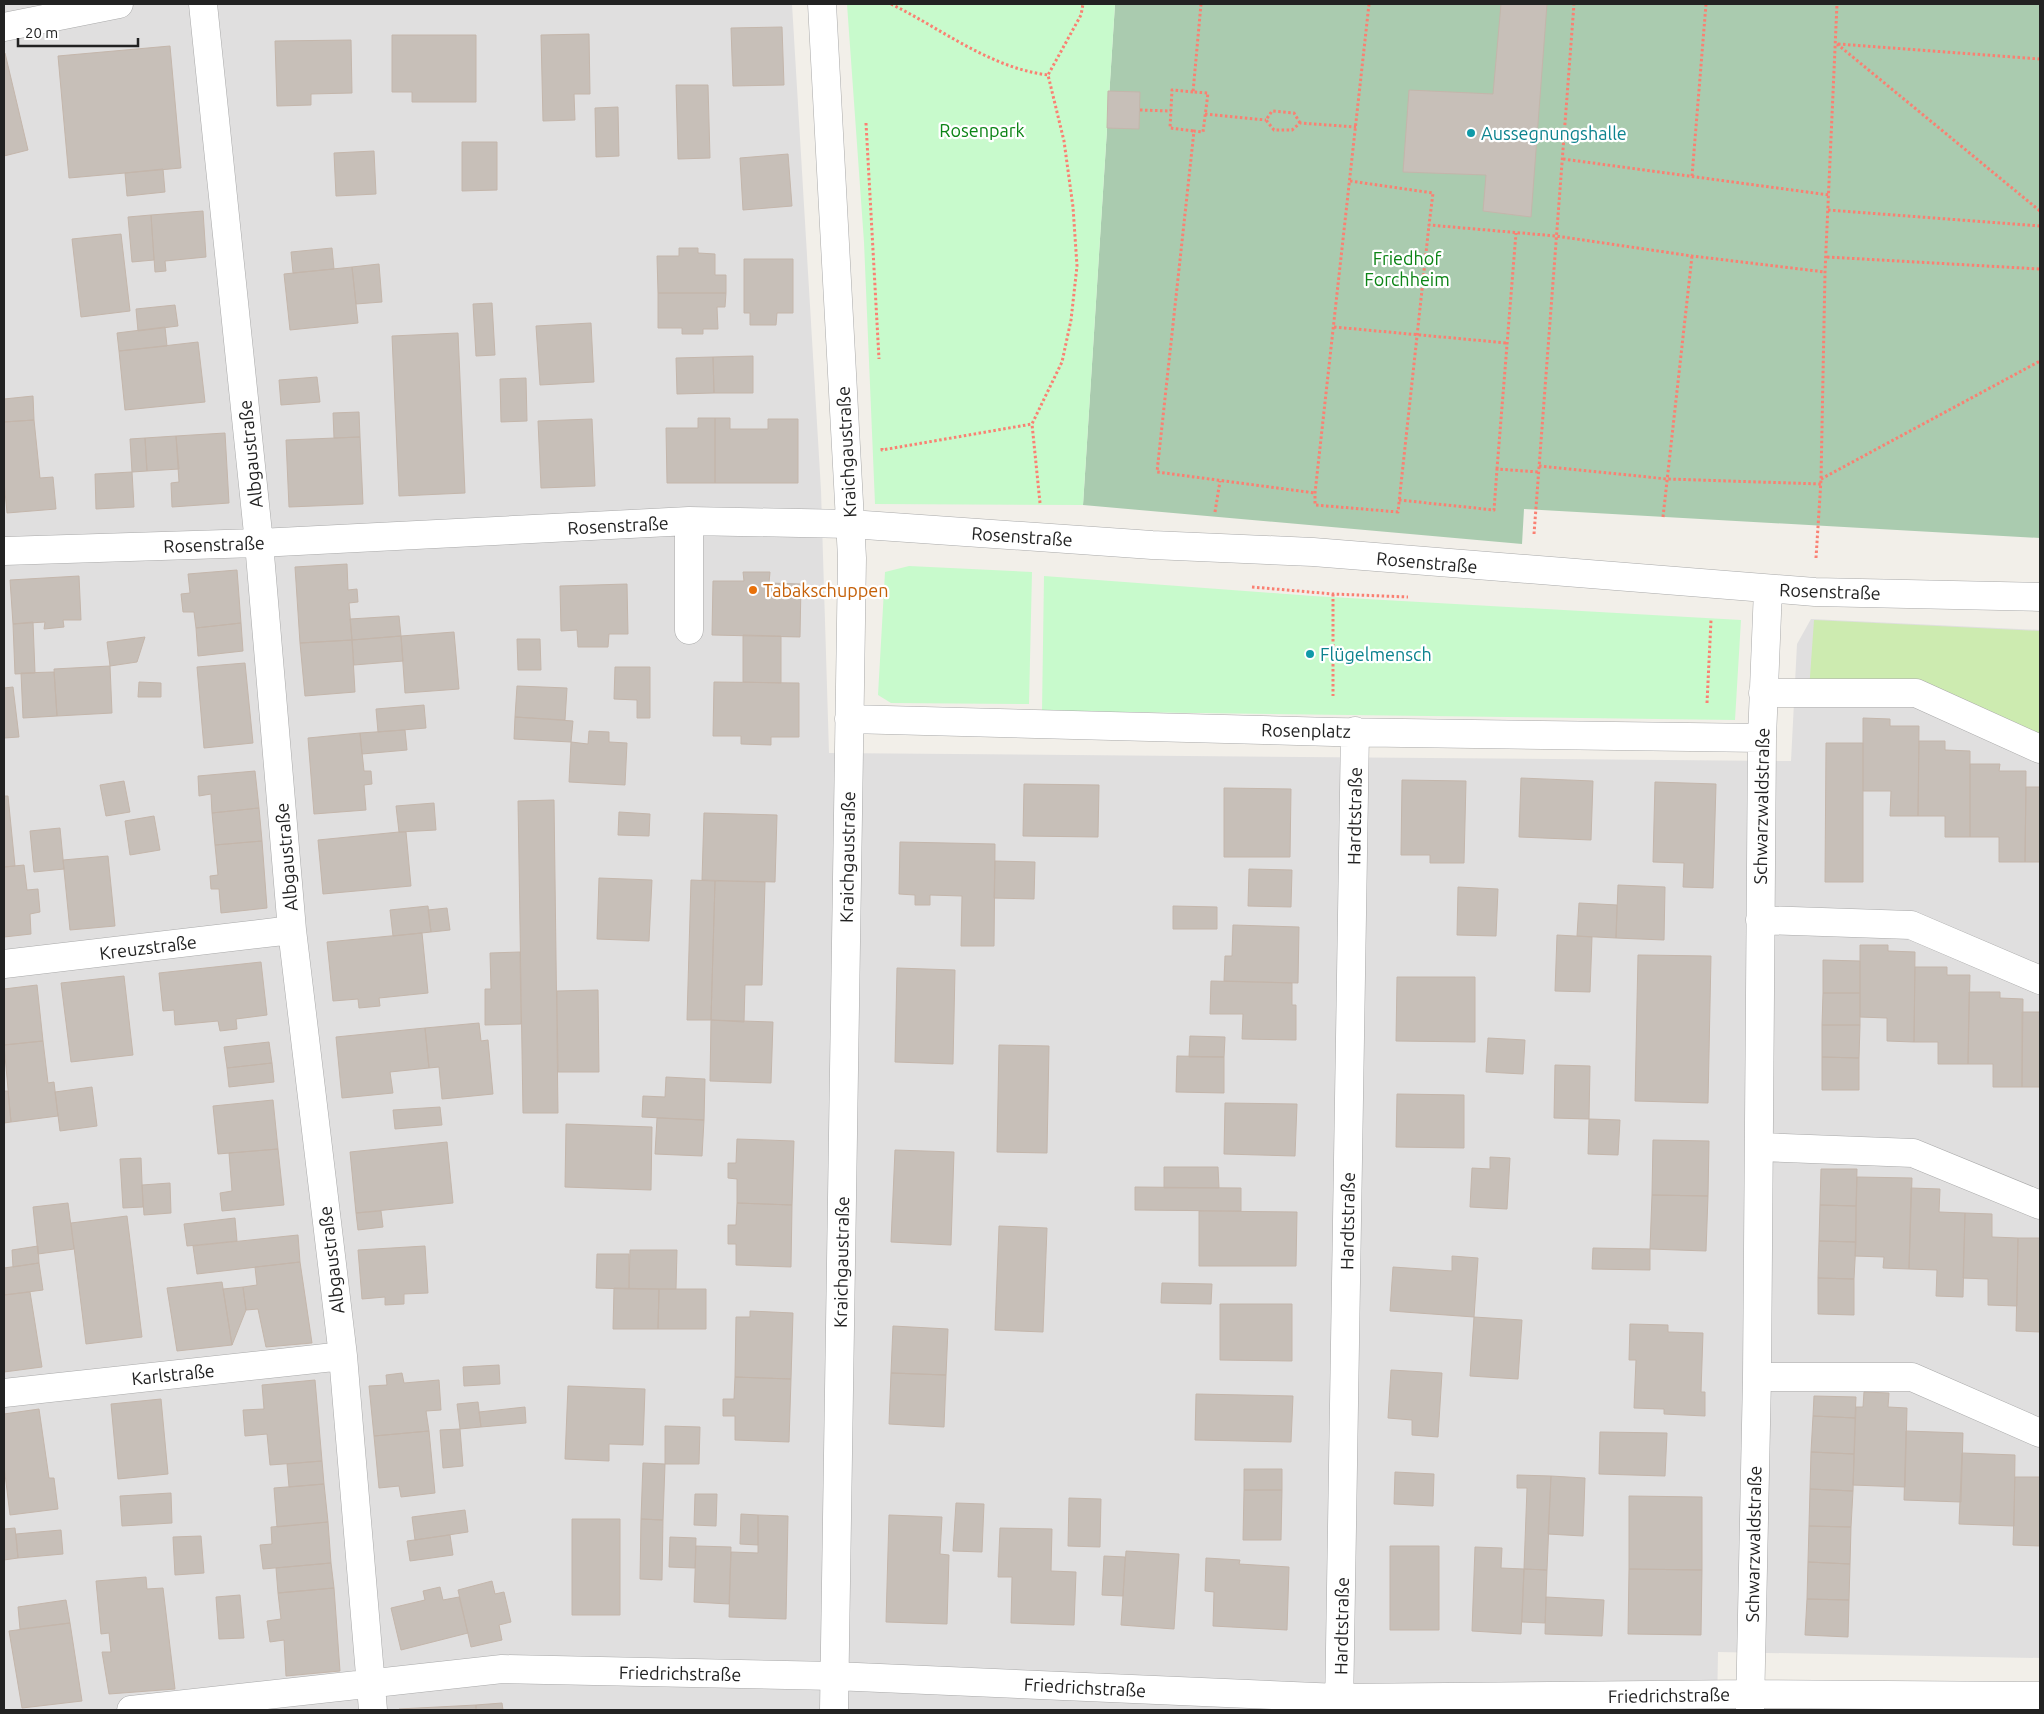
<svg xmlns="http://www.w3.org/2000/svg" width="2044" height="1714" font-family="Ubuntu,sans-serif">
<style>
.residential{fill:#e0dfdf}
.grass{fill:#cdebb0}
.cemetery{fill:#aacbaf}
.park{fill:#c8facc}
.building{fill:#c7bfb8;stroke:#c4b6ab}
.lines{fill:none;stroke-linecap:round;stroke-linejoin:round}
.minor-casing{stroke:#a9a9a9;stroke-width:29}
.path{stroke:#fa8072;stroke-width:3;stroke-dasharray:2.5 2.5;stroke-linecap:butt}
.minor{stroke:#fff;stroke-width:28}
.culture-dot{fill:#0f9aa8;stroke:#fff;stroke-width:2}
.food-dot{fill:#e8710a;stroke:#fff;stroke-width:2}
.labels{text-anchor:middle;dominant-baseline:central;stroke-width:4.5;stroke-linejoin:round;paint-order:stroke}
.park-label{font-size:18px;fill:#0c8416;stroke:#fff}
.culture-label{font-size:18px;fill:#0d838f;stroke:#fff;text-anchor:start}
.street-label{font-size:18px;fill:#222;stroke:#fff}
.food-label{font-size:18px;fill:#c56008;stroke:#fff;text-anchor:start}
</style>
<rect width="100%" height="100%" fill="#f2efe9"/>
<!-- residential -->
<path class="residential" d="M4 4H792L821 490 829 753 1791 761 1797 644 1811 619 2040 630V1658L1718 1652 1717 1710H4Z"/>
<!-- grass -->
<path class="grass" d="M1814 620 2040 631V738L1922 683 1809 691Z"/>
<!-- cemetery -->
<path class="cemetery" d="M1115 4H2040V538L1524 509 1522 544 1083 505Z"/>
<!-- park -->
<path class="park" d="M847 4H1115L1083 505 875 504 864 242Z
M909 566 1032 572 1029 704 891 703 878 695 885 572Z
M1044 576 1313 596 1741 620 1735 720 1042 711Z"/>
<!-- building -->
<path class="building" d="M1501 4H1547L1531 217 1483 211 1486 175 1403 172 1409 90 1493 94Z
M782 27 784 85 733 86 731 28Z
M589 34 590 94H574L575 120 543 121 541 35Z
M392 35H476V102H412V92H392Z
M351 40 352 93 311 94V105L277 106 275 41Z
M170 46 181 168 69 178 58 56Z
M5 53 28 150 4 156V54Z
M676 85H708L710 158 678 159Z
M1108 91 1140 92 1139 129 1107 128Z
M618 107 619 156 596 157 595 108Z
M462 142H497V190L462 191Z
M374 151 376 194 336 196 334 153Z
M788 154 792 206 743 210 740 158Z
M163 169 165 192 127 196 125 173Z
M203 211 206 257 165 261 166 271 155 272 151 215Z
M151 215 154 260 132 262 128 217Z
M121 234 130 311 81 317 72 239Z
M332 248 334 269 293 273 291 252Z
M679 248H698V253L715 254V275H726V293H658L657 256H679Z
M744 259H793V313H777L776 325H750V313H744Z
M379 264 382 302 356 304 352 267Z
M352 267 358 323 290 330 284 274Z
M658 293H726L725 307H717L718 329H703V334H682V328H658Z
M492 303 495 355 476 356 473 304Z
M175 305 178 326 138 331 136 309Z
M591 323 594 382 540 385 536 326Z
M165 327 167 346 119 351 117 333Z
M458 333 465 493 399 496 392 336Z
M198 342 205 402 125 410 119 351Z
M753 356V393H714L713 357Z
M713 357 714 393 677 394 676 358Z
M317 377 320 402 281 405 279 380Z
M526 378 527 421 501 422 500 379Z
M33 396 34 420 4 422V399Z
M359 412 360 437 334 438 333 413Z
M698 418H715V483H667L666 428H698Z
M715 418H730V429H768V419H798V483H715Z
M592 419 595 486 541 488 538 421Z
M34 420 40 478 53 477 56 509 7 513 4 481V422Z
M225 433 229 503 172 507 171 483 179 482 176 436Z
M176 436 179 469 147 471 145 438Z
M360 437 363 504 289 507 286 440Z
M145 438 147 471 132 472 130 439Z
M132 472 134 507 96 509 95 474Z
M347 564 348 590 357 589 358 602 349 603 352 640 300 643 295 567Z
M237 570 241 623 196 628 194 612H183L181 594 190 593 188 574Z
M743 572H770L769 583 801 584 800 637 712 635 713 581H744Z
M79 576 81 620H63L64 627 44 629 45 622 13 624 10 580Z
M627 584 628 634H609L608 647H578L577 630 561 631 560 586Z
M399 616 401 636 352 640 350 619Z
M33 622 35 673 15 674 13 624Z
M241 623 243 651 198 656 196 628Z
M454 632 459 689 405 693 401 636Z
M743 635 781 636V683L743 682Z
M401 636 403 661 354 665 352 640Z
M145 637 137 662 110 666 107 642Z
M517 639H540L541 670H518Z
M352 640 355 692 305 696 300 643Z
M245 663 253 743 204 748 197 667Z
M110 666 112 713 57 716 54 669Z
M615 667H650V718H637V700L614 699Z
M54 672 57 716 23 718 21 673Z
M139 682 161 683V697H138Z
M714 682 799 683V737H771V745L741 744V736H713Z
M517 686 567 688 565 720 515 717Z
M13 687 19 737 4 738V688Z
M424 705 426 728 378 732 376 709Z
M515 717 573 721 571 742 514 739Z
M1863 718 1890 719V726H1919L1918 816H1890L1891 791H1863Z
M405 730 407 750 362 754 360 733Z
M589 731 609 732V742L627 743 625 785 569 782 571 742 588 744Z
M360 733 364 771H371L372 784 364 785 366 810 314 814 308 738Z
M1919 741H1945V750L1970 751V837H1945V816H1918Z
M1826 743H1863V882H1825Z
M1970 764H2000L1999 771H2026L2025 862H1999V837H1970Z
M255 771 259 808 212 813 211 794 199 796 198 776Z
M1521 778 1593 781 1591 840 1519 837Z
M1402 780 1466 781 1464 863H1430V855H1401Z
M124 781 130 812 106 816 100 785Z
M1655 782 1716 784 1713 888 1683 887 1684 863 1653 862Z
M1024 784 1099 785 1098 837 1023 836Z
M2026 787H2040V862H2025Z
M1224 788 1291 789 1290 857H1224Z
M4 796H8L15 866 4 867Z
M554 800 558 1113H523L518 801Z
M434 803 436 830 399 832 396 806Z
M259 808 262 841 215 845 212 813Z
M619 812 650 814 649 836 618 835Z
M704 813 777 815 775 882 702 880Z
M154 816 160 850 130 855 125 821Z
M60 828 64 869 34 872 30 831Z
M399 832H406L411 886 323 894 318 840Z
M262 841 267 908 221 913 219 889H211L210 876 218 875 215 845Z
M900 842 995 844 994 946H961L962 896 930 895V905H915V895L899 894Z
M108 856 115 926 70 930 63 860Z
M995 861 1035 862 1034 899 994 898Z
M24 865 27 890 38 889 40 912 30 914 31 934 4 937V867Z
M1249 869 1292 870 1291 907 1248 906Z
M599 878 652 880 649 941 597 939Z
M691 880 715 881 711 1020H687Z
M715 881 765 882 762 985H745L744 1022 711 1020Z
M1618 885 1665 887 1664 940 1616 938Z
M1458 887 1498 889 1496 936 1457 935Z
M1579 903 1617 905 1616 938 1577 936Z
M428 906 431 932 393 936 390 910Z
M1173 906 1217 907V929H1173Z
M447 908 450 930 431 932 428 910Z
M1233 925 1299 927 1298 983 1224 981 1225 956H1232Z
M422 933 428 993 379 998 380 1006 359 1008 358 999 333 1001 327 942Z
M1557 935 1592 937 1590 992 1555 991Z
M1860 945H1888V951L1915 952 1914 1042 1887 1041V1018L1860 1017Z
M520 952 521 1024 485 1025V989H491L490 953Z
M1638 955 1711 956 1708 1103 1635 1101Z
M1823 960 1860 961V993H1823Z
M261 962 267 1015 236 1019 237 1029 220 1031 218 1021 175 1025 174 1010 163 1011 159 973Z
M1915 967H1947V975H1970L1968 1064H1938V1042H1914Z
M897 968 955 970 953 1064 895 1062Z
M124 976 133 1055 71 1062 61 983Z
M1397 977H1475V1042L1396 1041Z
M1211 981 1292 983V1005H1296V1040L1242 1039 1243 1014H1210Z
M37 985 43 1041 4 1045V989Z
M598 990 599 1072H558L557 991Z
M1969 992H2000V998L2023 999 2022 1087H1993V1064H1968Z
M1823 993H1860V1025H1822Z
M2022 1012H2040V1087H2022Z
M711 1020 773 1022 771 1083 710 1081Z
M479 1023 481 1041 488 1040 493 1094 442 1099 439 1067 429 1068 425 1028Z
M1822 1025H1860L1859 1058 1822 1057Z
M425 1028 429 1068 390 1072 393 1093 342 1098 336 1037Z
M1190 1036 1225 1037 1224 1057H1189Z
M1488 1038 1525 1040 1523 1074 1486 1072Z
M43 1041 48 1083 54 1082 58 1116 11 1122 4 1045Z
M269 1042 272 1063 227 1068 224 1047Z
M999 1045 1049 1046 1047 1153 997 1152Z
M1177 1056 1224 1057V1093L1176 1092Z
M1822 1057 1859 1058V1090H1822Z
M272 1063 274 1082 229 1087 227 1068Z
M1555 1065 1590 1066 1589 1119 1554 1118Z
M666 1077 705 1079 704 1120 642 1117 643 1096 665 1097Z
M92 1087 97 1126 60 1131 55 1092Z
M4 1091H8L11 1122 4 1123Z
M1397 1094 1464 1095V1148L1396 1147Z
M273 1100 278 1149 218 1154 213 1106Z
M1225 1103 1297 1104 1295 1156 1224 1154Z
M440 1107 442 1125 395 1129 393 1110Z
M657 1118 704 1120 702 1156 655 1154Z
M1589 1119 1620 1120 1618 1155 1588 1154Z
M566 1124 652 1127 651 1190 565 1187Z
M737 1139 794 1141 792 1205 737 1203V1179L728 1178V1163H736Z
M1653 1140 1709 1141 1708 1196 1652 1195Z
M447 1142 453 1203 356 1213 350 1152Z
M278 1149 284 1205 222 1211 220 1193 232 1191 229 1153Z
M895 1150 954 1152 951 1245 891 1242Z
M1490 1157 1510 1158 1507 1209 1470 1207 1472 1168 1490 1169Z
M141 1158 143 1207 123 1208 120 1159Z
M1164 1167H1218L1219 1188H1164Z
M1821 1169H1857L1856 1206 1820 1205Z
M1857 1177 1912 1178 1909 1269 1883 1268 1884 1257 1855 1256Z
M170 1183 171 1213 144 1215 142 1185Z
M1135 1187 1241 1188V1211L1135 1210Z
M1911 1188 1940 1189 1939 1212 1965 1213 1963 1297 1936 1296 1937 1270 1909 1269Z
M1652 1195 1708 1196 1706 1251 1650 1249Z
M68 1203 74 1249 38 1254 33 1207Z
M737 1203 792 1205 791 1267 736 1265V1244H728V1225H736Z
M1820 1205 1856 1206V1242L1819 1241Z
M381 1211 383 1227 358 1230 356 1213Z
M1199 1211 1297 1212 1296 1266H1199Z
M1965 1213 1992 1214V1237L2018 1238 2017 1306 1988 1305V1279L1963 1278Z
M127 1216 142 1337 86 1344 71 1223Z
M235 1218 237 1241 187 1246 184 1224Z
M999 1226 1047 1228 1043 1332 995 1330Z
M298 1235 300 1262 197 1274 193 1246Z
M2018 1238H2040V1332L2016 1331Z
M1819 1241 1856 1242 1854 1279 1818 1278Z
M38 1246 39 1263 13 1267 12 1250Z
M425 1246 428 1293 404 1294V1304L385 1305V1297L362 1299 358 1250Z
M1593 1248 1650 1249V1270L1592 1269Z
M630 1250H677L676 1289H629Z
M597 1254H629V1289L596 1288Z
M1452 1256 1478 1258 1474 1317 1390 1311 1393 1267 1452 1271Z
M300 1262 312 1343 266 1347 258 1309 246 1310 243 1287 257 1285 255 1267Z
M39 1263 43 1290 4 1295V1268Z
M1818 1278 1854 1279V1315L1818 1314Z
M222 1282 232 1345 177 1351 167 1288Z
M1162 1283 1212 1284 1211 1304 1161 1303Z
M243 1287 246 1310 232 1345 223 1289Z
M614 1288 659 1289 658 1329H613Z
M659 1289H706V1329H658Z
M30 1292 42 1367 4 1372V1295Z
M1220 1304H1292V1361L1220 1360Z
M750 1311 793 1313 791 1379 735 1377 736 1317H750Z
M1474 1317 1522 1320 1518 1379 1470 1376Z
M1630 1324 1668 1325V1332L1703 1333 1701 1392H1705V1416L1664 1414V1409L1634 1408 1636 1360H1629Z
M893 1326 948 1329 946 1375 891 1373Z
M499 1365 500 1384 464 1386 463 1367Z
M1391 1370 1442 1373 1438 1437 1412 1435V1420L1388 1418Z
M402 1373 404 1383 439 1380 441 1410 426 1411 429 1431 374 1436 369 1386 387 1385 386 1375Z
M891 1373 946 1375 944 1427 889 1424Z
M735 1377 791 1379 789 1442 735 1440V1416H723V1399H734Z
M315 1380 322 1461 270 1465 267 1434 245 1436 243 1410 264 1409 262 1385Z
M568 1386 645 1389 643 1445 609 1444V1461L565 1459Z
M1864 1392 1889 1393 1888 1407 1907 1408 1905 1487 1853 1485 1856 1407H1863Z
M1196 1394 1293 1396 1291 1442 1195 1440Z
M1814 1396 1856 1397 1855 1418 1813 1416Z
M161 1399 168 1474 118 1479 111 1404Z
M478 1402 481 1427 460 1429 457 1404Z
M525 1407 526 1423 481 1427 479 1412Z
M39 1409 49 1478H54L58 1509 10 1515 4 1466V1414Z
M1813 1416 1855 1418 1854 1454 1811 1452Z
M665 1426 700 1427 699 1464H665Z
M460 1429 463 1466 443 1468 440 1430Z
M429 1431 435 1493 401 1497 399 1486 379 1488 374 1436Z
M1906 1431 1963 1433 1961 1502 1904 1500Z
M1600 1432 1667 1433 1665 1476 1599 1474Z
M1811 1452 1854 1454 1853 1491 1810 1489Z
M1962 1453 2015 1455 2014 1526 1959 1524Z
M322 1461 324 1484 289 1487 287 1464Z
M643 1463 665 1464 663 1520 641 1519Z
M1244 1469H1282V1490H1244Z
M1395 1472 1434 1474 1433 1506 1394 1504Z
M1517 1475 1551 1476 1547 1570 1524 1569 1527 1488H1517Z
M1551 1476 1585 1478 1583 1536 1548 1534Z
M2015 1477H2040V1546L2013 1545Z
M324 1484 328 1522 277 1527 274 1488Z
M1810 1489 1853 1491 1851 1527 1809 1526Z
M1244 1490H1282L1281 1540H1243Z
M171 1493 172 1523 122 1526 120 1496Z
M695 1494H717L716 1526 694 1525Z
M1629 1496 1702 1497V1570L1629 1569Z
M1069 1498 1101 1499 1100 1547 1068 1546Z
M956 1503 984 1504 982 1552 953 1551Z
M465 1510 468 1532 415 1540 412 1517Z
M741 1514 758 1515V1545L740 1544Z
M758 1515 788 1516 786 1619 729 1617 731 1552 758 1553Z
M889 1515 942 1517 940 1554 949 1555 947 1624 886 1622Z
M572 1519H620V1615H572Z
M641 1519 663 1520 662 1580 640 1579Z
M328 1522 331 1563 263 1569 260 1545 272 1544 271 1527Z
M1809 1526 1851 1527 1850 1564 1808 1562Z
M15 1528 18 1558 4 1560V1529Z
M1000 1528 1052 1529 1051 1571 1076 1572 1074 1625 1011 1623 1012 1577H998Z
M61 1530 63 1554 18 1558 16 1534Z
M450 1535 453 1555 410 1561 407 1541Z
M201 1536 204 1573 175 1575 173 1537Z
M670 1537 696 1538 695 1568 669 1567Z
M696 1546 731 1547 729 1604 694 1602Z
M1390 1546H1439V1630H1390Z
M1475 1547 1502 1548 1501 1568 1524 1569 1521 1634 1472 1631Z
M1126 1551 1179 1554 1174 1629 1121 1625Z
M1104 1556 1125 1557 1123 1596 1102 1595Z
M1206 1558 1240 1560 1239 1564 1289 1567 1287 1630 1213 1626 1214 1592 1205 1591Z
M1808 1562 1850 1564 1849 1600 1807 1599Z
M331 1563 334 1588 278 1593 276 1568Z
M1524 1569 1547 1570 1545 1623 1522 1622Z
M1629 1569 1702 1570 1701 1635 1628 1634Z
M146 1577 147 1589 163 1588 175 1689 109 1694 102 1652H111L109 1633 101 1634 96 1581Z
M492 1581 495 1594 504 1592 511 1622 499 1625 502 1640 471 1647 458 1590Z
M440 1587 443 1600 459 1597 468 1633 401 1650 391 1608 425 1600 423 1591Z
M334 1588 340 1671 286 1676 284 1640 270 1642 267 1621 281 1619 278 1593Z
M240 1595 244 1638 219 1639 216 1597Z
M1546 1597 1604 1600 1602 1636 1545 1634Z
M1807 1599 1849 1600 1848 1637 1805 1635Z
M66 1600 70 1623 20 1629 18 1607Z
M70 1623 82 1701 22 1708 9 1631Z
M502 1703 503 1710H476V1705Z
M476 1705V1710H399V1709Z"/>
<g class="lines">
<defs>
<path id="minor" d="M203 4 259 543 292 930 343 1356 373 1710
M822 4 852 558 834 1710
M4 27 119 4
M4 551 259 543 689 521 850 524 1152 545 1313 552 1815 592 2040 597
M689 630V521
M1763 693H1916L2040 749
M849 719 1333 732 1762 738
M1760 920 1911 925 2040 980
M4 964 292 930
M1759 1147 1913 1153 2040 1205
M1757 1377H1912L2040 1433
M4 1393 343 1356
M131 1710 502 1669 834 1676 1339 1698 1750 1694 2040 1696
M1339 1710 1355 731
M1750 1710 1757 1377 1762 738 1768 589"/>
</defs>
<!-- minor casing -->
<use href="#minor" class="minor-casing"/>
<!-- path -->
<path class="path" d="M891 4C942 29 990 68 1048 75
M1201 4 1193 92 1208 93 1203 132 1194 131 1157 472 1315 493
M1369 4 1315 493V505L1398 512 1429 225
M1837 44 2040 211
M1838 44 2040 59
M1193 92 1172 90 1170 128 1194 131
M1140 110 1171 111
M1205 114 1266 120
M866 123 879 359
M1300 123 1294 113 1272 111 1266 120 1274 130H1292L1300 123 1356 127
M1563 159 1829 195
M1692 176 1706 4
M1350 181 1433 193 1429 225 1556 236 1692 256 1825 272
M1828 210 2040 226
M1827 257 2040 269
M1334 327 1507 343
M882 448V450L1032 424
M1539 466 1667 479 1821 484
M1497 469 1516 233
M1821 479 2040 361
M1399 500 1494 510 1497 469 1538 472
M1040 503 1032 424 1062 362 1071 320 1077 266 1073 207 1064 141 1048 75 1081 15 1083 4
M1215 512 1220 481
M1663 517 1692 256
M1534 534 1574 4
M1816 558 1821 480 1825 272 1837 4
M1252 587 1333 594 1408 597
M1333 594V696
M1707 703 1711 620"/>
<!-- minor -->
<use href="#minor" class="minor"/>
</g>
<!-- markers -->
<g class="culture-dot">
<circle cx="1471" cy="133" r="5"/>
<circle cx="1310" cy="654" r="5"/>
</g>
<circle class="food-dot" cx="753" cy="590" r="5"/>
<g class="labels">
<!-- park labels -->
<g class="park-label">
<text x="982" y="130">Rosenpark</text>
<text x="1407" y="258">Friedhof<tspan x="1407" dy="21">Forchheim</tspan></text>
</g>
<!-- culture labels -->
<g class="culture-label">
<text x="1481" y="133">Aussegnungshalle</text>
<text x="1320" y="654">Flügelmensch</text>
</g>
<!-- street labels -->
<g class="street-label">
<text transform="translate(846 452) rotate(-93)">Kraichgaustraße</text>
<text transform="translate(250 454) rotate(-96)">Albgaustraße</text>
<text transform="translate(618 525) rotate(-3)">Rosenstraße</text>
<text transform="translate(1022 536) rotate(4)">Rosenstraße</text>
<text transform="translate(214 544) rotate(-2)">Rosenstraße</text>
<text transform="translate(1427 562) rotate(5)">Rosenstraße</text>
<text transform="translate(1830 591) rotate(2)">Rosenstraße</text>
<text transform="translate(1306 730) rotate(1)">Rosenplatz</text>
<text transform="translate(1761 806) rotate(-89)">Schwarzwaldstraße</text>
<text transform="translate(1354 816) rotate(-89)">Hardtstraße</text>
<text transform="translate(286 857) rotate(-95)">Albgaustraße</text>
<text transform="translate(847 857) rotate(-89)">Kraichgaustraße</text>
<text transform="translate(148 947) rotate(-7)">Kreuzstraße</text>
<text transform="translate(1347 1221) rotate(-89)">Hardtstraße</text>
<text transform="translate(331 1260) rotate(-97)">Albgaustraße</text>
<text transform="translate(841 1262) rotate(-89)">Kraichgaustraße</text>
<text transform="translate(173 1374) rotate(-6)">Karlstraße</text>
<text transform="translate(1753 1544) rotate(-89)">Schwarzwaldstraße</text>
<text transform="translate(1341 1626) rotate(-89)">Hardtstraße</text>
<text transform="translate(680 1673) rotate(1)">Friedrichstraße</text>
<text transform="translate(1085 1687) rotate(3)">Friedrichstraße</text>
<text transform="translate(1669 1695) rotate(-1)">Friedrichstraße</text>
</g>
<!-- food labels -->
<g class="food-label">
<text x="763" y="590">Tabakschuppen</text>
</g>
</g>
<!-- border -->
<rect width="2044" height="1714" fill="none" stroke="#222222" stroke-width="10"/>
<!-- scale -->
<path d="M18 38v8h120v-8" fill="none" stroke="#222222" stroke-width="2.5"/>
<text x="25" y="38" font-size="15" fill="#222222" stroke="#ffffff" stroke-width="4" paint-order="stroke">20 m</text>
</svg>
